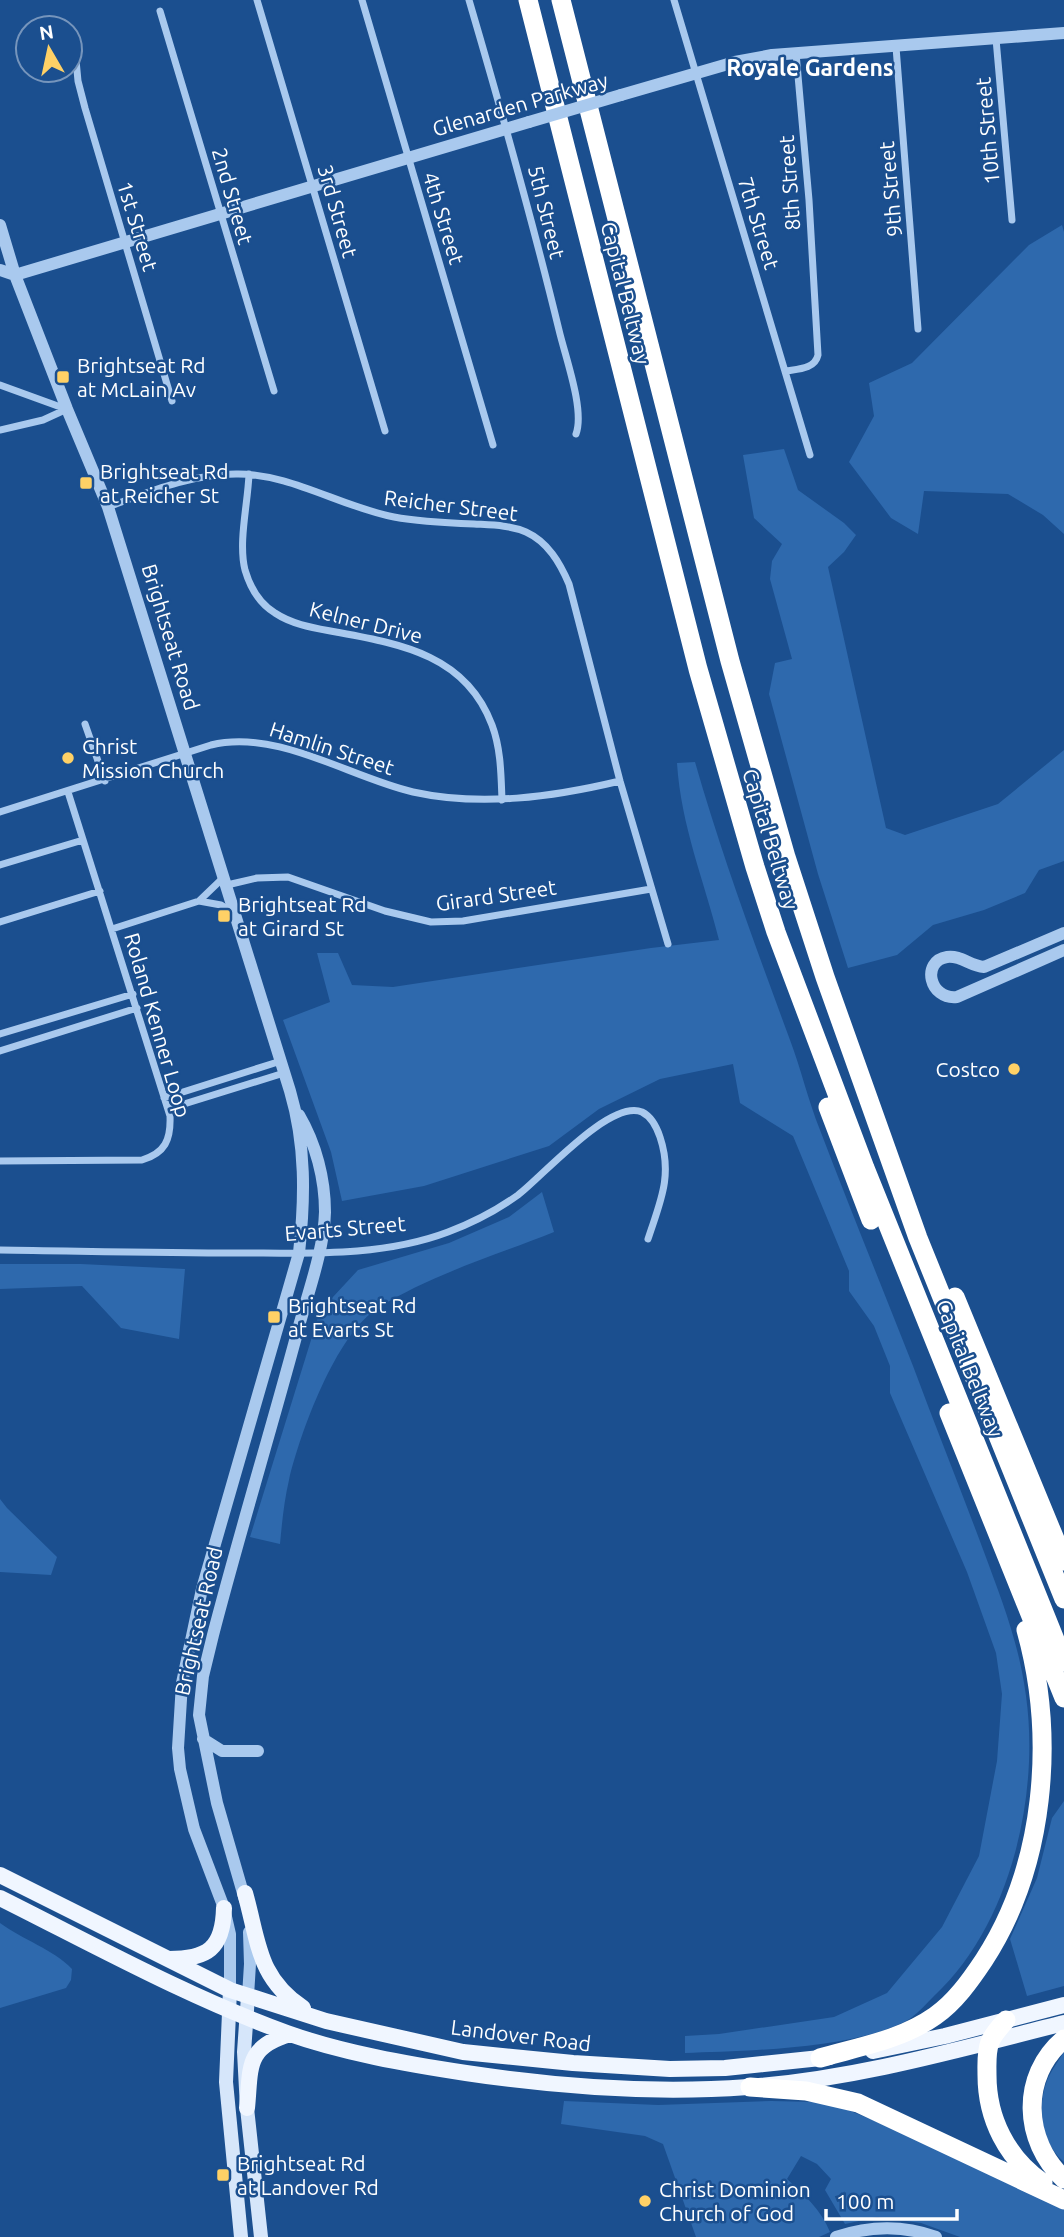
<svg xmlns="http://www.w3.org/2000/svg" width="1064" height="2237" font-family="Ubuntu,sans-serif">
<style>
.green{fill:#2e69ad}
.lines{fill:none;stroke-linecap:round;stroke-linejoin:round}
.minor{stroke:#a9c9ee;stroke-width:7}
.tertiary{stroke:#a9c9ee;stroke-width:12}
.secondary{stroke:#d6e6fa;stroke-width:14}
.primary{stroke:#f0f6ff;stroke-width:16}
.motorway{stroke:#fff;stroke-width:19}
.tertiary-bridge{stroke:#a9c9ee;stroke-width:12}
.poi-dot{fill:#ffd166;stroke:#1b4f8f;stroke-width:2.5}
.labels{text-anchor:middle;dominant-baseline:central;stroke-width:5;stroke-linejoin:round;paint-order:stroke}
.street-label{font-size:21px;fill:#fff;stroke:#1b4f8f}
.poi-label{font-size:21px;fill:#fff;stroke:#1b4f8f;text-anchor:start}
.neighbourhood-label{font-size:23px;font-weight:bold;fill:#fff;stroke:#1b4f8f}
</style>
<rect width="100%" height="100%" fill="#1b4f8f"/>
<!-- green -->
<path class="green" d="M1062 225 1064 232V534L1043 515 1008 494 924 491 918 534 891 518 849 462 874 416 869 383 912 363 1029 245Z
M784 449 798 490 844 523 856 535 844 552 828 567 886 828 905 835 998 804 1064 750V861L1039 870 1025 893 984 910 933 925 897 955 848 968 818 874 769 694 775 663 792 659 770 579 772 561 782 544 754 518 743 455Z
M695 762C722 856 756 948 790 1040 801 1069 808 1100 820 1130 850 1209 882 1287 913 1366 936 1428 961 1490 984 1552 1002 1601 1019 1643 1026 1696 1040 1796 1010 1926 934 1996 927 2003 919 2012 911 2018 861 2049 744 2051 685 2053V2036L719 2034 834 2017 887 1993 942 1927 979 1856 997 1761 1002 1694 996 1653 967 1572 890 1393V1366L874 1326 849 1291V1271L793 1136 740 1103 733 1064 660 1079 599 1109 549 1146 424 1186 342 1201 331 1152 283 1020 330 1002 317 953H338L352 985 393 987 651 948 719 940C704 880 681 826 677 763Z
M542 1192 554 1232C497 1255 430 1275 378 1308 336 1334 300 1433 289 1480 284 1501 282 1523 280 1544L250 1537 320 1311 358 1270 449 1243 509 1217Z
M0 1264H81L185 1269 179 1339 121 1328 82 1286 0 1289Z
M0 1499 7 1508 57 1557 51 1575 0 1572Z
M1064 1801V1986L1027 1996 1010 1939 1037 1878 1052 1818Z
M0 1923C23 1940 53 1949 72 1969L71 1980 66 1988 0 2008Z
M1064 2052V2162C1040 2142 1036 2104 1049 2076 1053 2068 1059 2060 1064 2052Z
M564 2101 658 2105 771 2101 816 2102 848 2110 885 2125 1064 2209V2237H960L921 2223 877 2217 845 2224 825 2190 831 2179 817 2164 801 2156 787 2179C804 2194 821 2210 830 2232L819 2237H696L663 2144 645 2136 561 2124Z"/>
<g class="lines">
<!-- minor -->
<path class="minor" d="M257 0 385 431
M362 0 493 445
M469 0C501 109 532 219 559 330 565 356 585 410 576 434
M674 0 810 455
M160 11 274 391
M996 39 1012 220
M896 47 918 329
M76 60 78 81 85 108 172 401
M786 371C798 369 815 369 818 355L809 200 796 53
M0 385 66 409
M0 430 43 420 67 409
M249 474C248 503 238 542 245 570 250 587 260 604 275 613 293 625 315 628 336 632 401 644 466 655 492 725 501 749 501 775 502 800
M108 507C149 492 191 474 236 474 290 473 341 507 394 517 420 522 447 523 474 524 491 525 510 525 526 532 548 542 560 563 569 584L620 781 668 944
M85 724 105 781
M0 812 211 745C278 729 349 777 413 792 481 807 553 797 620 781
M0 865 83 840
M227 885 257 878 288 877 385 911 431 922 463 921 651 889
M199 901 224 877
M0 922 100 891
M112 929 199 901 221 905 234 913
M0 1034 133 994
M0 1051 137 1008
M164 1098 281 1061
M168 1109 284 1073
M0 1161 142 1160C165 1153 171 1140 170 1116L68 792
M0 1250C79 1251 159 1253 238 1253 308 1253 382 1257 448 1232 472 1223 497 1210 518 1195 543 1176 610 1099 642 1112 652 1117 657 1128 660 1137 673 1176 660 1202 648 1239"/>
<!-- tertiary -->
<path class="tertiary" d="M621 95 735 62 772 55 1064 33
M0 225 15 275 67 409 108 507 290 1091C306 1145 305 1198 299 1253L202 1589 182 1683 178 1748 180 1769 194 1829 224 1908 230 1934V1990
M0 270 15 275 529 122
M1064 933 984 967C970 966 961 955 947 957 921 961 929 1000 957 997L1064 950
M203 1739 222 1751H258
M245 1900 217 1803 199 1715 203 1676 213 1635C239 1535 269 1437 296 1337 306 1298 324 1252 325 1212 325 1179 316 1144 299 1115
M248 1996 250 1964 249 1932
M836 2237C869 2226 903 2225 936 2237"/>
<!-- secondary -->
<path class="secondary" d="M230 1990 226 2082 241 2237
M248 1996 244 2052 247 2108 261 2237"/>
<!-- primary -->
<path class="primary" d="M0 1875 230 1990 326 2021 463 2052 573 2063 670 2069 725 2068 830 2057
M245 1893C259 1942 257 1977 303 2008
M0 1898C94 1945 188 1997 287 2033 343 2053 407 2064 466 2073 559 2087 653 2094 748 2087 856 2079 960 2049 1064 2023
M169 1959C207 1959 223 1949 224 1908
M873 2051 945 2036 1064 2005
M247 2108C251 2068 245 2047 290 2034"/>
<!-- motorway -->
<path class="motorway" d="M528 0 698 669 755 867 776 932 865 1168 1064 1662
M561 0 730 661 786 857 825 977 918 1238 1064 1599
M828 1107 871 1220
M955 1297 1064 1561
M949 1413 1064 1698
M1006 2020C1001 2026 993 2034 990 2042 986 2052 987 2064 987 2075 987 2119 1007 2158 1043 2183
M1064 2039C1020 2076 1023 2141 1064 2179
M820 2058C858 2047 901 2040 935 2016 955 2002 970 1981 984 1960 1045 1866 1056 1738 1026 1630
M750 2087 806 2091 858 2103 1064 2200"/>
<!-- tertiary-bridge -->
<path class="tertiary-bridge" d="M529 122 621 95"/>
</g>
<!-- markers -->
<g class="poi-dot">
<rect x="56" y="370" width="14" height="14" rx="3.5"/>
<rect x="79" y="476" width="14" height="14" rx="3.5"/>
<circle cx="68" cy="758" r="7"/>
<rect x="217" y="909" width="14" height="14" rx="3.5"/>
<circle cx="1014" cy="1069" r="7"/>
<rect x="267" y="1310" width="14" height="14" rx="3.5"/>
<rect x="216" y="2168" width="14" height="14" rx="3.5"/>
<circle cx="645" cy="2201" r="7"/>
</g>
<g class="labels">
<!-- street labels -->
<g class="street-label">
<text transform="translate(520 104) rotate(-16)">Glenarden Parkway</text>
<text transform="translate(987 131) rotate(-95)">10th Street</text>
<text transform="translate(789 183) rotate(-94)">8th Street</text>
<text transform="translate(890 189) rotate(-95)">9th Street</text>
<text transform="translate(233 196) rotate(74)">2nd Street</text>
<text transform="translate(338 211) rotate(74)">3rd Street</text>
<text transform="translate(547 212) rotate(76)">5th Street</text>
<text transform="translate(444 218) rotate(73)">4th Street</text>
<text transform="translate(759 223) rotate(73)">7th Street</text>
<text transform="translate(138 226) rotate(73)">1st Street</text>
<text transform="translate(626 293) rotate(76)">Capital Beltway</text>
<text transform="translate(451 505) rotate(7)">Reicher Street</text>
<text transform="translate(366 622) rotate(14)">Kelner Drive</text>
<text transform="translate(171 637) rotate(73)">Brightseat Road</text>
<text transform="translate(332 748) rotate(18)">Hamlin Street</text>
<text transform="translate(771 839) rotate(73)">Capital Beltway</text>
<text transform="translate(496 895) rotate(-8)">Girard Street</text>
<text transform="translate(158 1025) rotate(74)">Roland Kenner Loop</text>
<text transform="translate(345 1228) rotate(-5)">Evarts Street</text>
<text transform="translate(970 1368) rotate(68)">Capital Beltway</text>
<text transform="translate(198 1621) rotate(-77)">Brightseat Road</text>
<text transform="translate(521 2035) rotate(7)">Landover Road</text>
</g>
<!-- poi labels -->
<g class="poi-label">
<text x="77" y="365">Brightseat Rd<tspan x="77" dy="24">at McLain Av</tspan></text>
<text x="100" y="471">Brightseat Rd<tspan x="100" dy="24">at Reicher St</tspan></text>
<text x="82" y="746">Christ<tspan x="82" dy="24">Mission Church</tspan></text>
<text x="238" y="904">Brightseat Rd<tspan x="238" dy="24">at Girard St</tspan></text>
<text x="1000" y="1069" text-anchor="end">Costco</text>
<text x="288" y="1305">Brightseat Rd<tspan x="288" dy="24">at Evarts St</tspan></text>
<text x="237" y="2163">Brightseat Rd<tspan x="237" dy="24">at Landover Rd</tspan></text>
<text x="659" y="2189">Christ Dominion<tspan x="659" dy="24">Church of God</tspan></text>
</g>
<!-- neighbourhood labels -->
<g class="neighbourhood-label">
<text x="810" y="67">Royale Gardens</text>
</g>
</g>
<!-- north arrow -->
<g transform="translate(49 49) rotate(351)"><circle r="33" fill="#1b4f8f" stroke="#7695bc" stroke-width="2"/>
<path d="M0-5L12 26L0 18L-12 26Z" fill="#ffd166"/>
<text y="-10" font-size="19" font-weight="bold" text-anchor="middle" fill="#ffffff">N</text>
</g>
<!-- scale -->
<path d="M826 2209v10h131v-10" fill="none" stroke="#ffffff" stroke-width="3.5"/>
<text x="836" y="2209" font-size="21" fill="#ffffff" stroke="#1b4f8f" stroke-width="5" paint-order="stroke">100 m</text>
</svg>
